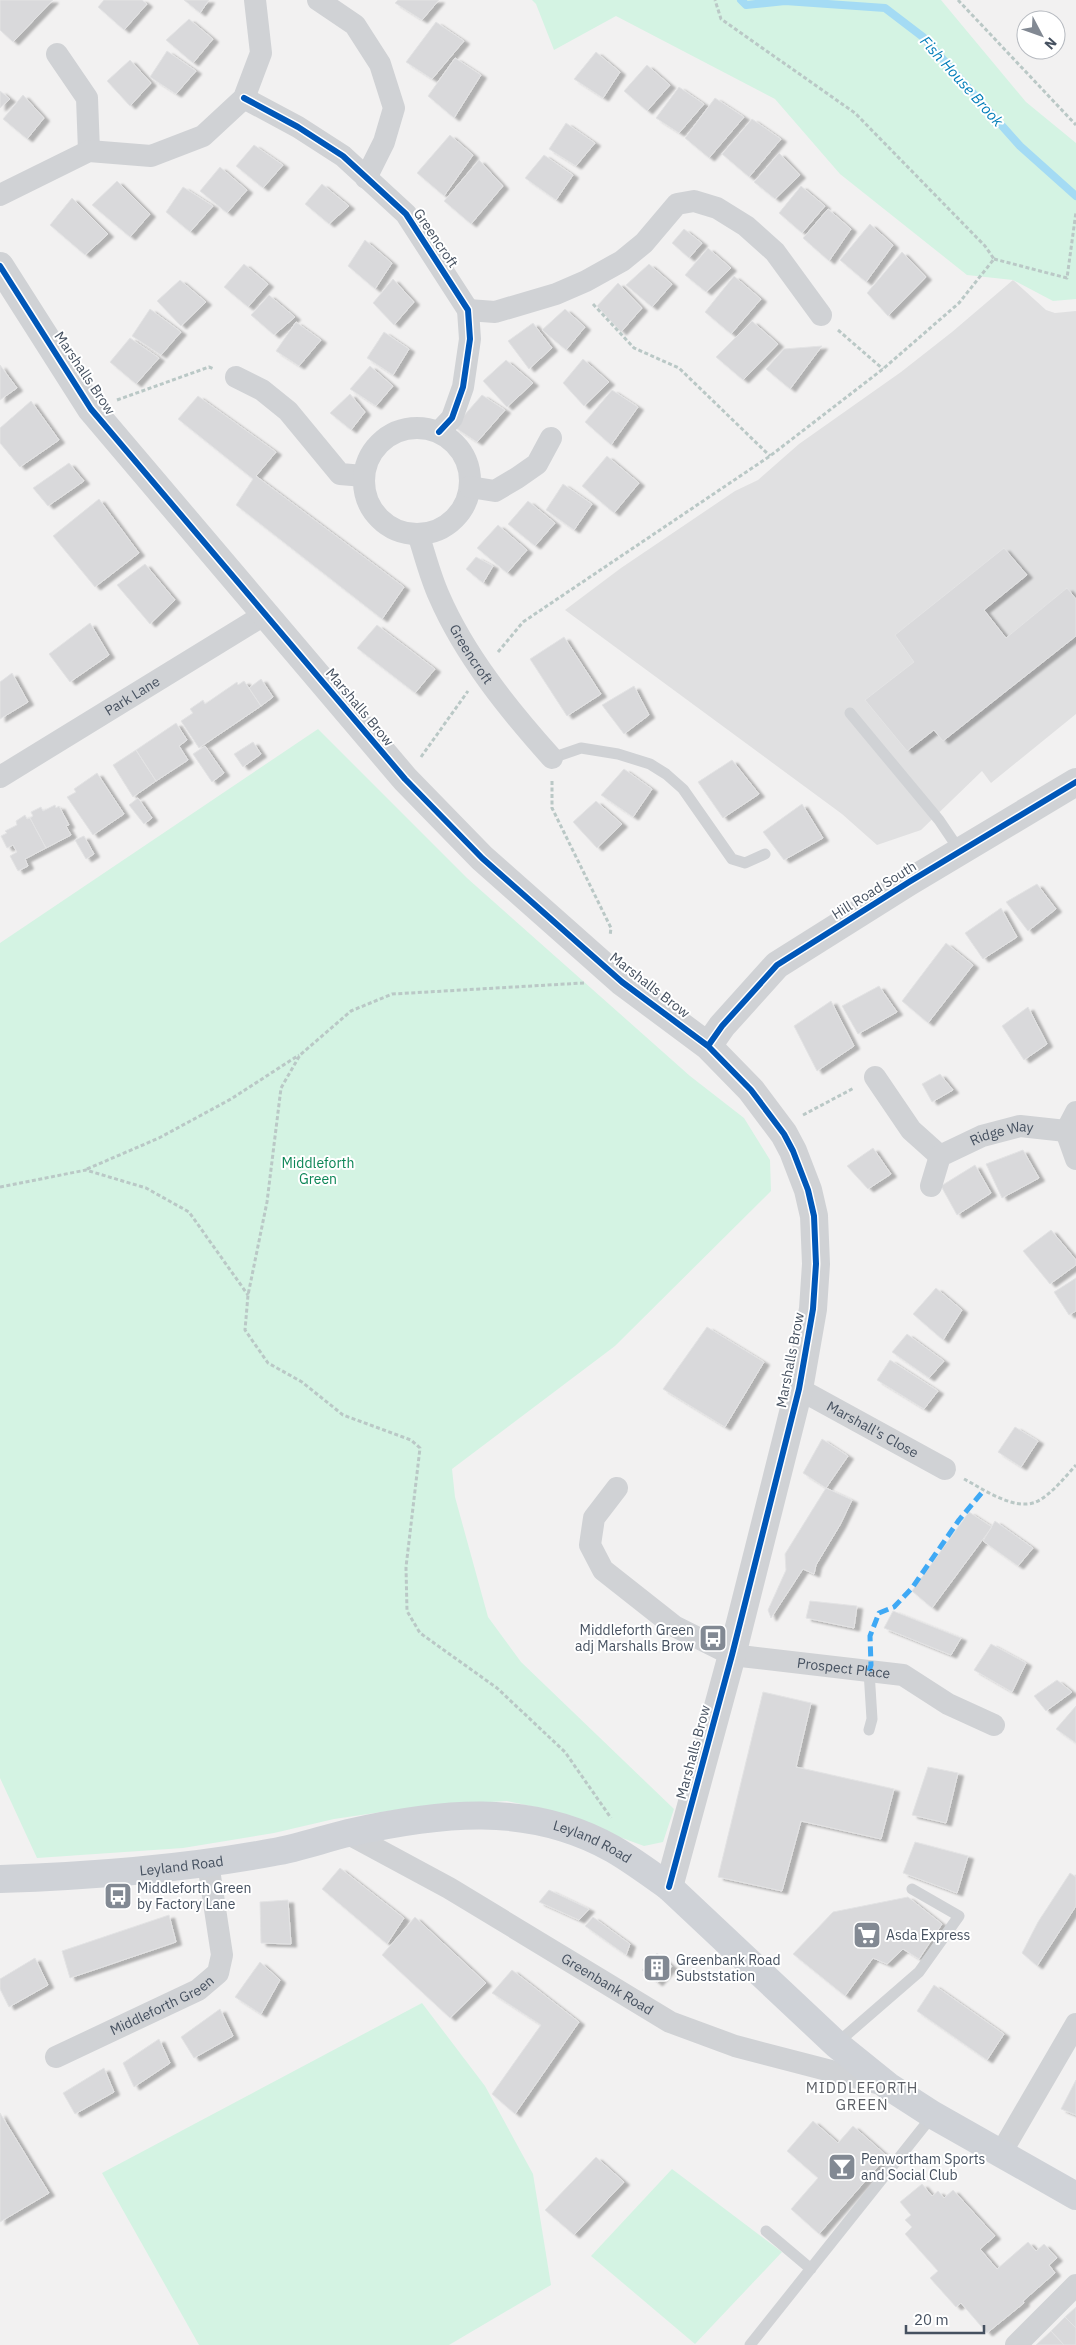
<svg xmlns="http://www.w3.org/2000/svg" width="1076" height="2345" font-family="'IBM Plex Sans',sans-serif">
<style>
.education{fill:#e0e0e1}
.green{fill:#d4f3e3}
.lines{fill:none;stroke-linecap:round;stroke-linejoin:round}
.stream{stroke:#a4dbf4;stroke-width:8}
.building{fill:#d9d9db;stroke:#e3e3e4;filter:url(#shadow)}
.path{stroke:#bac8c6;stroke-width:3;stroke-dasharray:4 2.5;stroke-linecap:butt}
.service{stroke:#d0d2d5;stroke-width:11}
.minor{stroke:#d0d2d5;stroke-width:22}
.tertiary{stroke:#d0d2d5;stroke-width:28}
.secondary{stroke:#cfd2d7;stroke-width:28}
.quiet{stroke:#3fa9f5;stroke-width:5;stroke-dasharray:10 5;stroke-linecap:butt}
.cycleway-casing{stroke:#fff;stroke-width:9}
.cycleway{stroke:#0057b8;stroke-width:6}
.labels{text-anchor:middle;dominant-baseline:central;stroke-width:4;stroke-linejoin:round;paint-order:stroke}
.street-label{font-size:14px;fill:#465160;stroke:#fff}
.park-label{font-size:14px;fill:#0d8657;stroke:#fff}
.poi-label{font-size:14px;fill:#465160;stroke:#fff;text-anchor:start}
.water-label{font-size:15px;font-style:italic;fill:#007db9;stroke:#fff}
.neighbourhood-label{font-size:15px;letter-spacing:1px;fill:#5c5f66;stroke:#fff}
</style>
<defs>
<filter id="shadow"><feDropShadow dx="5.5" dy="3" stdDeviation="1" flood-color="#0004"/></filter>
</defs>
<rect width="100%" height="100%" fill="#f2f1f1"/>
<!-- education -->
<path class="education" d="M1013 280 1046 310 1055 313 1076 311V714L991 783 982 771 921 830 877 845 842 814 565 610 621 568 735 491 758 480 799 444 901 372 952 332Z"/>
<!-- green -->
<path class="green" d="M532 0H941L1026 102 1076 143V299L1053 301 1013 280 967 275 840 174 775 99 616 16 554 50 536 4Z
M318 729 467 878 690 1076 744 1118 770 1160 771 1191 615 1346 452 1469 455 1497 488 1617 521 1662 674 1809 663 1842 644 1846 540 1808 507 1801 423 1806 334 1819 274 1833 183 1848 37 1858 0 1778V943Z
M422 2003 485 2086 533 2174 551 2285 449 2345H199L102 2173Z
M672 2169 782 2252 695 2344 591 2256Z"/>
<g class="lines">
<!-- stream -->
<path class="stream" d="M741 0 746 5 785 1 885 8 923 37 1020 146 1076 196"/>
</g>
<!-- building -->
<path class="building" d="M0 0H53L13 42 0 30Z
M104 0H142L147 4 124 30 98 7Z
M184 0H209L200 13Z
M398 0H439L422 20 395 3Z
M189 19 213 39 193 63 166 40Z
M436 22 464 41 432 79 406 62Z
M167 51 196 71 176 94 150 77Z
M596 52 620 72 603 98 574 79Z
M455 58 481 75 454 118 428 96Z
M130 60 151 83 130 106 107 81Z
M647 65 670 85 647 111 624 91Z
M679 87 704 104 679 133 656 118Z
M0 91 10 99 0 108Z
M23 95 44 118 27 139 3 119Z
M715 98 744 117 709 158 685 138Z
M752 119 781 139 749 177 722 154Z
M566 123 595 143 576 166 549 149Z
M450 135 473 155 444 196 417 173Z
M254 145 283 165 263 188 236 166Z
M779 153 800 175 775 199 754 182Z
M544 155 573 175 556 200 525 178Z
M479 160 503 186 471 224 444 201Z
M220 167 247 190 227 213 200 191Z
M117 181 150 214 130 237 92 205Z
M322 184 349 206 329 224 305 204Z
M801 186 825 206 802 233 779 213Z
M183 187 213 206 190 232 166 212Z
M72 198 108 234 85 255 50 225Z
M828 209 851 229 829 261 803 238Z
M870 224 893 245 866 282 840 260Z
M684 229 702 243 689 258 672 243Z
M365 240 392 263 375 289 348 266Z
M708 248 731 268 706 292 685 275Z
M902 252 926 277 888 316 867 293Z
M244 264 268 284 248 307 224 287Z
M649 264 672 284 652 307 626 285Z
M734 276 761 299 731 334 705 312Z
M393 279 414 302 394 325 373 303Z
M180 280 206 302 181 326 157 301Z
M618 283 642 308 621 332 597 306Z
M269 295 295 317 274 335 251 315Z
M150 309 181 332 161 355 132 336Z
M565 309 585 327 566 350 542 330Z
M752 321 778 344 743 380 716 357Z
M296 322 321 340 299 366 276 351Z
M533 323 552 348 529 369 508 341Z
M384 332 409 349 393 375 367 358Z
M130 338 159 358 136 384 110 362Z
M822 346 790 389 766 369 784 349Z
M583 359 609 382 584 406 563 383Z
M506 360 533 383 507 407 483 381Z
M0 365 17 388 0 400Z
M370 366 393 386 376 406 350 389Z
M612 390 638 407 611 445 585 422Z
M350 394 365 412 351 430 330 413Z
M482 395 505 410 477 442 454 427Z
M198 396 276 452 256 476 404 587 382 619 236 505 253 479 178 419Z
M31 401 59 440 20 467 0 443V428Z
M607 456 639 483 614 513 582 486Z
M69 463 84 481 48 506 33 488Z
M563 484 592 504 574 530 546 510Z
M99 499 139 553 95 587 53 536Z
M528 501 555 523 535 546 508 524Z
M498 525 527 550 507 573 477 548Z
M1004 548 1027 575 984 610 1006 638 1067 588 1076 599V636L943 741 934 730 907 751 865 700 914 662 895 635Z
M476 557 493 566 483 583 466 569Z
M145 564 175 600 150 624 117 585Z
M90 623 109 655 70 682 49 654Z
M377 625 435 669 415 693 357 648Z
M564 637 601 694 567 716 530 659Z
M12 673 28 702 0 719V682Z
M261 679 273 697 261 706 249 688Z
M244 681 261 706 199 748 181 721 193 713 190 709 203 700 205 704 237 682 238 685Z
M634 686 649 715 624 734 602 705Z
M176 723 187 740 179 746 188 760 156 781 136 750Z
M253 742 261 754 243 767 234 754Z
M205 746 224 773 212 782 193 754Z
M136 750 156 781 133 797 113 765Z
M732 760 759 794 723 818 698 782Z
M624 769 652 789 633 817 601 795Z
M97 773 124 814 93 835 67 797 76 792 74 789Z
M138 798 152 818 144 824 129 805Z
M596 801 622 824 597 848 573 822Z
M802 804 823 838 784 860 763 832Z
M55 805 56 808 59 806 69 825 66 826 71 835 46 848 30 818 33 816 31 812 41 807 43 811Z
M25 815 27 819 30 818 46 848 25 859 28 866 18 871 10 856 17 852 13 845 7 848 1 836 7 833 5 831 17 825 16 821Z
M84 836 94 854 86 859 75 840Z
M1037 884 1056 909 1028 931 1006 902Z
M1001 908 1017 937 983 959 965 933Z
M946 943 973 965 928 1023 902 1001Z
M879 986 897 1012 858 1034 842 1006Z
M831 1001 854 1046 817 1071 794 1026Z
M1028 1007 1047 1044 1024 1060 1002 1026Z
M940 1074 953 1090 932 1102 922 1084Z
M873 1148 891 1174 868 1189 847 1166Z
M1023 1150 1039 1178 1002 1198 986 1164Z
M975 1165 991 1193 957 1215 941 1186Z
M1051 1230 1076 1260V1265L1050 1284 1023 1251Z
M1076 1278V1311L1069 1315 1054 1292Z
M936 1288 962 1310 943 1340 913 1314Z
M707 1327 764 1362 725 1427 663 1389Z
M907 1334 944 1361 929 1378 892 1352Z
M890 1360 938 1391 924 1409 877 1380Z
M1015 1427 1038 1441 1021 1467 998 1452Z
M822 1439 848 1456 826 1488 803 1473Z
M826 1488 852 1500 840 1525 816 1565 814 1574 803 1569 771 1618 768 1610 786 1570 785 1554Z
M969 1512 992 1527 932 1608 912 1591Z
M995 1521 1033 1548 1018 1566 983 1541Z
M810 1601 857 1606 854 1628 806 1618Z
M893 1611 961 1638 951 1655 884 1628Z
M991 1644 1026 1663 1012 1692 974 1670Z
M1057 1680 1072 1692 1046 1711 1034 1696Z
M763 1692 811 1703 796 1767 894 1789 881 1839 801 1821 782 1891 718 1877Z
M1076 1706V1743L1056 1729Z
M928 1767 958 1773 946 1823 912 1815Z
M915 1842 968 1856 957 1893 903 1873Z
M340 1868 404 1918 387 1944 322 1889Z
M1070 1873 1076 1877V1906L1037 1966 1022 1953 1038 1922Z
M549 1890 589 1909 579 1920 539 1902Z
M908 1897 942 1924 919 1959 903 1949 887 1964 873 1958 845 1996 793 1954 833 1912Z
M288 1900 291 1944 261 1943 260 1902Z
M169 1915 176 1942 70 1978 62 1951Z
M415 1917 486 1983 450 2018 382 1955Z
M593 1917 630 1944 626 1955 585 1926Z
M657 1953 672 1966 657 1983 642 1970Z
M35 1958 48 1985 9 2007 0 1989V1979Z
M260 1962 280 1980 261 2014 235 1997Z
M512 1970 579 2022 515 2114 492 2094 541 2025 492 1993Z
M934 1985 1004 2034 987 2060 917 2011Z
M220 2009 233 2036 194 2058 181 2037Z
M159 2039 170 2063 134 2087 123 2063Z
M104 2068 114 2092 75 2114 63 2093Z
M1076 2080V2115L1061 2109Z
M0 2113 49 2193 0 2222Z
M813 2121 838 2143 853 2126 887 2156 819 2234 791 2209 818 2178 787 2151Z
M596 2157 624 2182 574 2235 545 2210Z
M922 2184 932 2196 938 2191 944 2198 953 2190 995 2236 980 2249 997 2269 1028 2242 1036 2251 1044 2244 1057 2258 1049 2265 1055 2273 1023 2301 1024 2303 987 2333 961 2303 956 2307 930 2278 938 2271 905 2234 912 2227 905 2220 911 2215 900 2202Z
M1076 2307V2328L1065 2317Z
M1065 2317 1076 2328V2345H1064L1051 2331Z
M1051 2331 1064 2345H1036Z"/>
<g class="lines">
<!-- path -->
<path class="path" d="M958 0 1076 125
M994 259 1067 278 1076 212
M593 304 634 348 679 368 770 456
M838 330 883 369
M117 400 209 367 214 369
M498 652 523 622 770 456 883 369 959 303 994 259 985 246 855 113 721 19 715 0
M421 757 468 691
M552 781V808L611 928 610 936
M584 983 392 994 351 1011 300 1055 281 1088 267 1202 248 1295 245 1330 268 1363 302 1382 343 1415 411 1440 420 1448 406 1567 407 1611 420 1633 497 1688 565 1752 611 1818
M803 1115 854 1088
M87 1169 159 1138 231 1099 299 1055
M0 1187 86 1170 146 1188 189 1212 248 1295
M964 1479C983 1489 1014 1511 1036 1502 1051 1495 1065 1477 1076 1465"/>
<!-- service -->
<path class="service" d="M850 713 939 820 960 851
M552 758 581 748 618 754 650 764 666 774 683 789 732 859 745 863 765 854
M869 1671 872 1719 869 1730
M836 2044 919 1972 959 1916 912 1889
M766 2231 811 2269
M750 2345 933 2115"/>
<!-- minor -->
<g class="minor">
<path d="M318 0 355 25 380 64 394 108 384 142 366 178"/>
<path d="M57 54 87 98 89 151"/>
<path d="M244 98 298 127 343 156 406 214 468 310 470 339 463 387 452 418 439 432"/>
<path d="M0 195 89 151 151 156 203 136 244 98 261 53 255 0"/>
<path d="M468 310 495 312 556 294 586 281 622 261 644 243 677 204 694 201 717 208 746 226 775 252 821 315"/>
<path d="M236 377 262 390 288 411 340 474 364 476"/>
<circle cx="417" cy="481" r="53"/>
<path d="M470 487 495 491 517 478 537 464 551 438"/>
<path id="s1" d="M418 534C425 555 430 576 439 596 465 656 509 710 552 758"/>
<path id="s2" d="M0 777 264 615"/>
<path d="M875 1077 911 1130 940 1156"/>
<path d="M1076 1112 1066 1131 1076 1159"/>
<path id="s3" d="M931 1186 940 1156 982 1136 1020 1126 1066 1131"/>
<path id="s4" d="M799 1389 945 1469"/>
<path id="s5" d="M617 1488 594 1518 590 1545 603 1570 674 1626 732 1655 903 1675 948 1704 994 1725"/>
<path id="s6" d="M347 1833 449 1888 670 2022 735 2046 885 2085"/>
<path id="s7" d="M56 2057 198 1990 218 1973 222 1955 208 1863"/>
<path d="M1001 2153 1076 2024"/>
<path d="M1016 2345 1076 2285"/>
</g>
<!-- tertiary -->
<path class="tertiary" d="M0 266 91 409 405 779 482 858 622 982 708 1046 751 1090 784 1134 793 1151 808 1190 814 1216 816 1264 813 1309 799 1389 732 1655 669 1887
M708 1046 722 1026 777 965 909 882 1076 782"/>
<!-- secondary -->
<path class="secondary" id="s8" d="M0 1879C92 1876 184 1869 274 1852 299 1848 323 1839 348 1833 437 1813 528 1801 613 1849 632 1860 651 1874 669 1887L836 2044 888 2086 933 2115 1076 2196"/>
<!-- quiet -->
<path class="quiet" d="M869 1671 871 1665 870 1636 879 1613 894 1607 912 1588 959 1520 984 1490"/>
<defs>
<path id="cycleway" d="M244 98 298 127 343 156 406 214 468 310 470 339 463 387 452 418 439 432
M0 266 91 409 405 779 482 858 622 982 708 1046 751 1090 784 1134 793 1151 808 1190 814 1216 816 1264 813 1309 799 1389 732 1655 669 1887
M708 1046 722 1026 777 965 909 882 1076 782"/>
</defs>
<!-- cycleway casing -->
<use href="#cycleway" class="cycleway-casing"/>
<!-- cycleway -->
<use href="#cycleway" class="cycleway"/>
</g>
<!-- icons -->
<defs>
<symbol id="bus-square" viewBox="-11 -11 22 22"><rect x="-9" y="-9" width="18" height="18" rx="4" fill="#828993" stroke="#fff"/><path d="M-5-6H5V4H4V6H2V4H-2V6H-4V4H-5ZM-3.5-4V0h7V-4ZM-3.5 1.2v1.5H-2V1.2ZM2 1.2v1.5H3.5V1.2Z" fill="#fff"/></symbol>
<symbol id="supermarket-square" viewBox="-11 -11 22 22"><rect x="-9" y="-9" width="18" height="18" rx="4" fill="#828993" stroke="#fff"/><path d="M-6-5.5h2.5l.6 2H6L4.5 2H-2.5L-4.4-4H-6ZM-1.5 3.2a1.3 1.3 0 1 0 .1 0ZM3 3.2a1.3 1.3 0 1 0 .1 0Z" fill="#fff"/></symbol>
<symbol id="building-square" viewBox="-11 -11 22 22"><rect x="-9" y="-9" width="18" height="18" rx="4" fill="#828993" stroke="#fff"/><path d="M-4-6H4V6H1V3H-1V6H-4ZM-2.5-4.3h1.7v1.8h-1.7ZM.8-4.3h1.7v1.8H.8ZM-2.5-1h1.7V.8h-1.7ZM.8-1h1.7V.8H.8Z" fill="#fff"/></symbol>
<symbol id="bar-square" viewBox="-11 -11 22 22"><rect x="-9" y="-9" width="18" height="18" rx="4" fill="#828993" stroke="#fff"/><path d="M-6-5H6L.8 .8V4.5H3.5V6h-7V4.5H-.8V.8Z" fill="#fff"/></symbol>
</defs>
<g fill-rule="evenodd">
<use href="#bus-square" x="697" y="1622" width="32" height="32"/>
<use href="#bus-square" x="102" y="1880" width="32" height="32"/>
<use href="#supermarket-square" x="851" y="1919" width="32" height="32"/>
<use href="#building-square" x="641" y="1952" width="32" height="32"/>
<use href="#bar-square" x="826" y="2151" width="32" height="32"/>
</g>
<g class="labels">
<!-- street labels -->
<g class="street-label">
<text transform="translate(436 238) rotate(56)">Greencroft</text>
<text transform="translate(85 373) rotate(56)">Marshalls Brow</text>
<text stroke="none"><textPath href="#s1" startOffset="132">Greencroft</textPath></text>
<text stroke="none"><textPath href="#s2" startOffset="155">Park Lane</textPath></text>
<text transform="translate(360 707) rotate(50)">Marshalls Brow</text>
<text transform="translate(874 890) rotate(-32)">Hill Road South</text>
<text transform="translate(650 985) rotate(38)">Marshalls Brow</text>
<text stroke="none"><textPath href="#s3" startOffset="98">Ridge Way</textPath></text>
<text transform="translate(790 1360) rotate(-79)">Marshalls Brow</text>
<text stroke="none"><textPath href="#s4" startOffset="84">Marshall's Close</textPath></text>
<text stroke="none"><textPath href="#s5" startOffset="361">Prospect Place</textPath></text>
<text transform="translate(693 1752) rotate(-75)">Marshalls Brow</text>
<text stroke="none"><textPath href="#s8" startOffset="602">Leyland Road</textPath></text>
<text stroke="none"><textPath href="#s8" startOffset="182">Leyland Road</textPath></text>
<text stroke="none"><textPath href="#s6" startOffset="301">Greenbank Road</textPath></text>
<text stroke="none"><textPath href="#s7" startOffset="118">Middleforth Green</textPath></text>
</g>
<!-- park labels -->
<g class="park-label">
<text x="318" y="1163">Middleforth<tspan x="318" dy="16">Green</tspan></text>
</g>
<!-- poi labels -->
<g class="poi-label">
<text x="694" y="1630" text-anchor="end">Middleforth Green<tspan x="694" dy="16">adj Marshalls Brow</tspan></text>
<text x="137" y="1888">Middleforth Green<tspan x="137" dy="16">by Factory Lane</tspan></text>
<text x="886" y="1935">Asda Express</text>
<text x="676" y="1960">Greenbank Road<tspan x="676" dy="16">Subststation</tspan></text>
<text x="861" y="2159">Penwortham Sports<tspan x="861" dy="16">and Social Club</tspan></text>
</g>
<!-- water labels -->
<g class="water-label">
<text transform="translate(962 81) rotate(48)">Fish House Brook</text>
</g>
<!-- neighbourhood labels -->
<g class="neighbourhood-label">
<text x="862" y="2087">MIDDLEFORTH<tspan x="862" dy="17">GREEN</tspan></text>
</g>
</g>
<!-- north arrow -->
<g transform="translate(1041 35) rotate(131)"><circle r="24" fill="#ffffff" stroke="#b5b9bf"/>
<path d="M0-4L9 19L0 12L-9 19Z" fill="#828993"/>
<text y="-8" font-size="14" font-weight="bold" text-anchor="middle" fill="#465160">N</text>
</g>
<!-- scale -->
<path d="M906 2325v8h78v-8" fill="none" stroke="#465160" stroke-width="2.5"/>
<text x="914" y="2325" font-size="15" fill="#465160" stroke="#ffffff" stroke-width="4" paint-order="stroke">20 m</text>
</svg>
